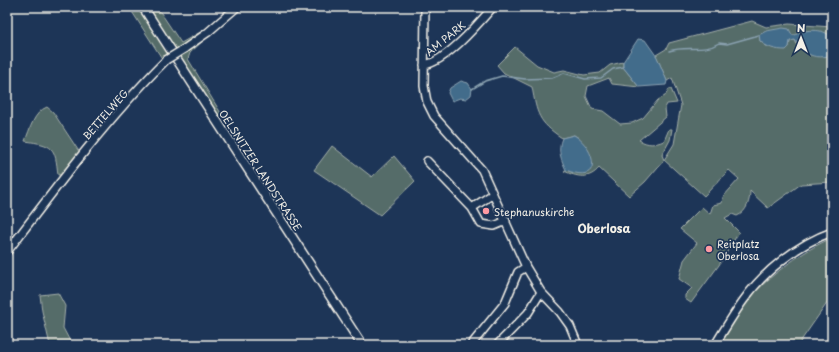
<svg xmlns="http://www.w3.org/2000/svg" width="839" height="352" font-family="'Playpen Sans',sans-serif">
<style>
.green{fill:#546c69;stroke:#a4aea8}
.water{fill:#436c8b;stroke:#8aa1b0}
.lines{fill:none;stroke-linecap:round;stroke-linejoin:round}
.stream{stroke:#8aa1b0;stroke-width:1.5}
.minor-casing{stroke:#f4f1e8;stroke-width:10}
.major-casing{stroke:#f4f1e8;stroke-width:11}
.minor{stroke:#1d3557;stroke-width:7}
.major{stroke:#1d3557;stroke-width:8}
.minor-bridge-casing{stroke:#f4f1e8;stroke-width:10;stroke-linecap:butt}
.minor-bridge{stroke:#1d3557;stroke-width:7}
.poi-dot{fill:#ff9aa2;stroke:#1d3557;stroke-width:1.5}
.labels{text-anchor:middle;dominant-baseline:central;stroke-width:3.5;stroke-linejoin:round;paint-order:stroke}
.street-label{font-size:10px;fill:#f4f1e8;stroke:#1d3557}
.poi-label{font-size:10px;fill:#f4f1e8;stroke:#1d3557;text-anchor:start}
.quarter-label{font-size:12px;font-weight:bold;fill:#f4f1e8;stroke:#1d3557}
</style>
<rect width="100%" height="100%" fill="#1d3557"/>
<filter id="ink" filterUnits="userSpaceOnUse"><feTurbulence type="fractalNoise" baseFrequency=".025" numOctaves="2"/><feDisplacementMap in="SourceGraphic" scale="8" xChannelSelector="R" yChannelSelector="G"/><feConvolveMatrix kernelMatrix="1 2 1 2 8 2 1 2 1" color-interpolation-filters="sRGB"/></filter>
<g filter="url(#ink)">
<!-- green -->
<path class="green" d="M129 7H138L169 56 163 60Z
M147 7H157L181 43 204 30 206 31 176 51Z
M752 21 766 27 789 24 832 27V40L826 33H798L796 35H792L791 33 759 35 760 41 766 46 789 47 790 41 795 40 797 45 831 52 832 49V182L801 184 768 208 750 191C750 200 747 212 737 216L732 214 725 218 739 232 719 265 691 303 685 299V295L692 288 679 279 684 260 697 243 680 229 702 207 710 214 713 205 722 203 723 197 739 179 729 170 704 196 664 160 645 182 629 196 599 168C589 180 577 177 564 171L566 170 574 173 579 138 574 135 562 138C538 122 537 114 532 87L504 73 497 65 515 47 537 65 554 72 564 70 584 75 600 73 610 65 623 62V67L639 87 612 84 609 78 588 86 586 96 592 109 603 111 620 124 632 123 643 118 658 100 665 96 669 89H671L677 103 667 104 665 108 666 117 639 140C648 145 654 145 664 141L669 129H672L670 140 662 155 664 160 674 144 681 105 672 78 667 81 656 55 666 49 669 43Z
M209 35 190 53 188 59 222 115 219 116 179 54Z
M47 107 53 112 80 153 65 174 58 175C55 147 54 145 25 141 30 129 34 112 47 107Z
M332 146 372 177 394 156 415 181 380 215 314 170Z
M832 238V296L798 345H719C726 334 732 321 740 310 759 283 801 251 832 238Z
M58 293 65 306 63 328 72 345H50L42 311 40 295Z"/>
<!-- water -->
<path class="water" d="M783 28 789 29 792 35C797 36 796 33 801 32 810 29 829 29 832 40L830 56C811 59 805 54 795 40L790 41 789 47 786 50C775 50 768 48 760 41L759 35 766 31Z
M638 39 645 40 657 57 667 81 666 85 639 87 623 67V62Z
M461 81 468 83 472 89 471 95 466 99 460 98 452 101 448 93 450 88Z
M574 135C595 147 605 186 566 170 561 159 557 150 562 138Z"/>
<g class="lines">
<!-- stream -->
<path class="stream" d="M669 51C686 45 704 53 719 43L727 44 759 35
M472 89 485 81 502 76 525 79 552 78 564 73 585 79 601 78 613 69 623 67"/>
<defs>
<path id="minor" d="M425 7 424 86 427 102 434 116 482 170 526 267 541 292 560 312 570 326 578 345
M184 49 207 33 237 7
M424 65C446 62 479 23 493 7
M427 161 472 208 493 194
M472 208 481 224 494 226 506 221
M7 252C57 186 107 119 166 60
M471 345 505 303 518 272 526 267
M497 345 528 313 541 292
M715 345C724 330 733 315 743 301 764 271 798 244 832 232"/>
<path id="major" d="M143 7 362 345"/>
</defs>
<!-- minor casing -->
<use href="#minor" class="minor-casing"/>
<!-- major casing -->
<use href="#major" class="major-casing"/>
<!-- minor -->
<use href="#minor" class="minor"/>
<!-- major -->
<use href="#major" class="major"/>
<defs>
<path id="minor-bridge" d="M166 60 184 49"/>
</defs>
<!-- minor-bridge casing -->
<use href="#minor-bridge" class="minor-bridge-casing"/>
<!-- minor-bridge -->
<use href="#minor-bridge" class="minor-bridge"/>
</g>
</g>
<!-- markers -->
<g class="poi-dot">
<circle cx="486" cy="211" r="4"/>
<circle cx="709" cy="249" r="4"/>
</g>
<g class="labels">
<!-- street labels -->
<g class="street-label">
<text transform="translate(445 38) rotate(-39)">AM PARK</text>
<text transform="translate(105 114) rotate(-49)">BETTELWEG</text>
<text transform="translate(261 170) rotate(57)">OELSNITZER LANDSTRASSE</text>
</g>
<!-- poi labels -->
<g class="poi-label">
<text x="494" y="211">Stephanuskirche</text>
<text x="717" y="243">Reitplatz<tspan x="717" dy="12">Oberlosa</tspan></text>
</g>
<!-- quarter labels -->
<g class="quarter-label">
<text x="604" y="228">Oberlosa</text>
</g>
</g>
<!-- margin -->
<rect width="839" height="352" fill="none" stroke="#1d3557" stroke-width="24"/>
<rect x="12" y="12" width="815" height="328" fill="none" stroke="#f4f1e8" stroke-width="1.5" filter="url(#ink)"/>
<!-- north arrow -->
<g transform="translate(801 38)" stroke="#1d3557" stroke-width="3" paint-order="stroke">
<path d="M0-3L7 15L0 10L-7 15Z" fill="#f4f1e8"/>
<text y="-6" font-size="11" font-weight="bold" text-anchor="middle" fill="#f4f1e8">N</text>
</g>
</svg>
